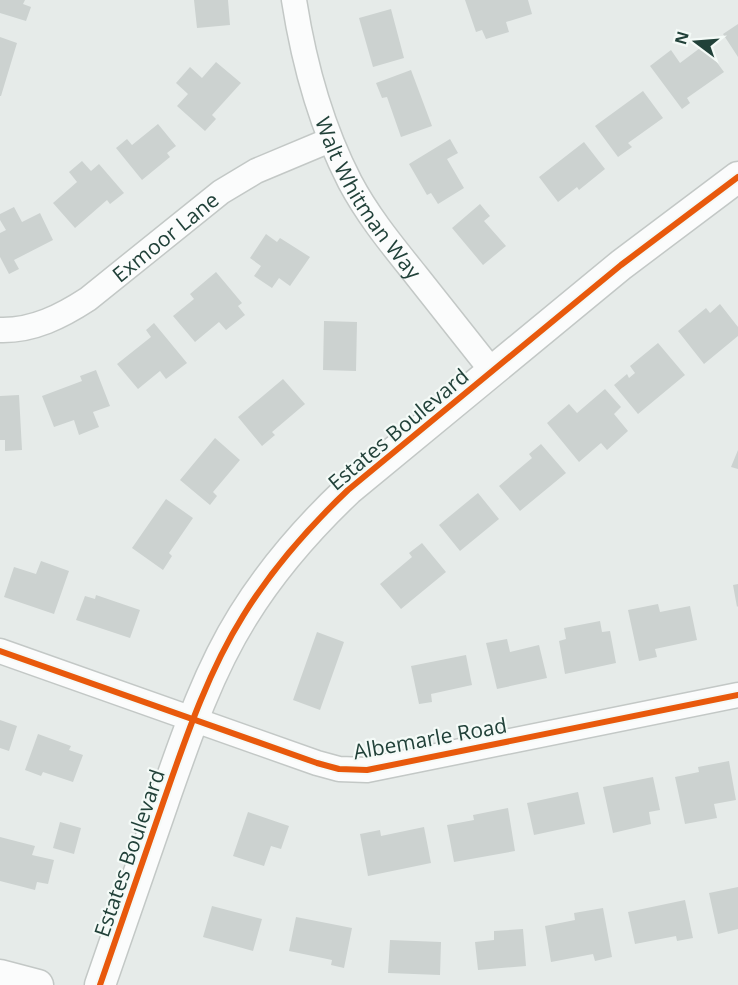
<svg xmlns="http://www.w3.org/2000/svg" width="738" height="985" font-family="'Open Sans',sans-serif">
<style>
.building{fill:#ccd2d0}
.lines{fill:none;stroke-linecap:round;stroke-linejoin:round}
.minor-casing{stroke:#c3c8c6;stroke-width:27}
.tertiary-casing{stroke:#c3c8c6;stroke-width:33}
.minor{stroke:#fbfcfc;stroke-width:24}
.tertiary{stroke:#fbfcfc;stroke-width:30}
.cycleway-casing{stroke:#f4faf7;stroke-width:10}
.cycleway{stroke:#e8590c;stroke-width:6}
.labels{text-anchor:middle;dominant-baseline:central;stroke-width:4.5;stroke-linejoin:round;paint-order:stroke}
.street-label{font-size:21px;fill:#214139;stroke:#f4faf7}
</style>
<rect width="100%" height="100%" fill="#e6ebe9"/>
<!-- building -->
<path class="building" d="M0 0H25L23 4 31 7 26 21 0 13Z
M194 0H228L230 25 197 28Z
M465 0H528L532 14 506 22 509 32 486 39 482 30 476 32Z
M391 9 404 58 373 67 359 18Z
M738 24V57L723 34Z
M0 37 17 43 1 96H0Z
M704 45 724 72 687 98 690 103 682 109 650 66 671 50 680 63Z
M216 62 241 83 212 115 216 119 205 131 177 106 188 94 176 83 190 67 202 78Z
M411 70 432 126 401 137 387 97 382 98 376 83Z
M643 91 663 118 628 143 632 147 618 157 595 126Z
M158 124 176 146 167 153 170 157 142 180 116 148 127 139 132 145Z
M450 139 458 153 447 159 464 188 438 204 431 193 427 195 409 164Z
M584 142 605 169 579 190 577 187 558 202 539 177Z
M82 161 91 171 99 164 124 193 110 204 107 200 75 228 53 203 77 182 69 172Z
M480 204 490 216 484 221 506 246 483 265 452 228Z
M14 207 22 222 40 213 53 240 14 260 19 269 9 274 0 257V233L6 230 0 220V214Z
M266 234 277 242 280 238 310 257 290 286 279 278 272 288 254 276 261 266 250 258Z
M216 272 242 303 238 306 245 315 226 330 219 322 195 342 173 316 194 299 190 294Z
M720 304 738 327V336L704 364 678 331 706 308 710 313Z
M324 321 357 322 356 371 323 370Z
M154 323 187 363 166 379 160 371 138 389 117 364 151 337 146 330Z
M658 343 685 375 638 414 614 385 627 374 629 378 635 373 630 366Z
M96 370 110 406 93 412 99 427 79 435 74 420 54 427 42 396 82 381 80 376Z
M283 379 305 404 272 432 275 435 262 446 238 417Z
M605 389 621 407 614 414 628 431 607 450 601 443 579 462 547 423 569 404 577 413Z
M19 395 22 450 5 451V440H0V396Z
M215 438 240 460 213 492 217 496 210 505 180 480Z
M541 444 566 473 520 511 499 486 532 458 529 454Z
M738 450V469L731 467Z
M478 493 499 519 460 551 439 525Z
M166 499 193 518 169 553 172 556 163 570 132 548Z
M422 543 446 572 401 609 380 584 412 557 409 553Z
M41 561 69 571 54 614 4 597 14 567 36 574Z
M738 584V606L737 607 733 585Z
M96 595 140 610 130 638 76 620 85 596 95 599Z
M658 604 660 612 690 606 697 640 655 649 657 657 639 661 628 610Z
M600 621 602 632 610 631 616 663 565 674 559 641 566 639 564 628Z
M317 632 344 642 320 710 293 700Z
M507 639 510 652 539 645 547 678 497 689 486 643Z
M466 655 472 685 431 694 432 702 419 704 411 666Z
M0 720 17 726 9 751 0 748Z
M38 734 71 746 69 750 83 755 73 782 43 772 41 776 25 770Z
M729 761 736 800 714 804 717 818 685 824 675 777 699 772 698 767Z
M653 777 660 810 649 812 651 824 613 833 603 787Z
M578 792 585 824 534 835 527 803Z
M508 808 515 851 454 862 447 825 474 820 473 815Z
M248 812 289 826 281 849 271 846 264 866 233 856Z
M60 822 81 828 74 854 53 848Z
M424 827 431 863 368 876 360 834 380 830 381 836Z
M0 837 35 846 32 855 54 860 48 884 37 882 35 890 0 881Z
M738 887V929L718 934 709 893Z
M685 900 693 938 677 941 676 936 635 944 628 912Z
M212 906 262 919 253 951 203 937Z
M603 908 612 957 595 961 593 954 551 962 545 926 575 920 574 913Z
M296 917 352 928 344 968 331 965 332 960 289 951Z
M523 929 526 966 478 970 475 942 494 940V931Z
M390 940 441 942 440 975 388 973Z"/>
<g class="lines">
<defs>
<g id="minor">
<path id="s1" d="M294 0C304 64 320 124 350 182 368 216 392 245 416 275 441 307 467 339 492 371"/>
<path id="s2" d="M0 330C33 331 62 316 88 299L221 192 256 171 330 140"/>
<path d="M0 651 317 763 339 769 367 770 738 695"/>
</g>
<path id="tertiary" d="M0 975 38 985
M100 985C121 923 143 862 164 800 186 737 208 672 243 616 272 569 308 528 348 490L621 265 738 177"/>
</defs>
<!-- minor casing -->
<use href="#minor" class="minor-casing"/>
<!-- tertiary casing -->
<use href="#tertiary" class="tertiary-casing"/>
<!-- minor -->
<use href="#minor" class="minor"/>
<!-- tertiary -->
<use href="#tertiary" class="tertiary"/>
<defs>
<path id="cycleway" d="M0 651 317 763 339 769 367 770 738 695
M100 985C121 923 143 862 164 800 186 737 208 672 243 616 272 569 308 528 348 490L621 265 738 177"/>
</defs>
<!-- cycleway casing -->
<use href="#cycleway" class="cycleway-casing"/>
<!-- cycleway -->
<use href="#cycleway" class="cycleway"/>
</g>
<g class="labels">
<!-- street labels -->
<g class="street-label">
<text stroke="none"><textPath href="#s1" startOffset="214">Walt Whitman Way</textPath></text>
<text stroke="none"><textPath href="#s2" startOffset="194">Exmoor Lane</textPath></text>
<text transform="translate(398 429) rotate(-40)">Estates Boulevard</text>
<text transform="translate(430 738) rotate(-10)">Albemarle Road</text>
<text transform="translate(129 853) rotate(-71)">Estates Boulevard</text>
</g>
</g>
<!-- north arrow -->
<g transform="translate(696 42) rotate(286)" stroke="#f4faf7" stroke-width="4.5" paint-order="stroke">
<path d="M0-4.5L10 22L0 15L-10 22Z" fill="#214139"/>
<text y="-9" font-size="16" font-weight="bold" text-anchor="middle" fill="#214139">N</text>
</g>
</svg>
